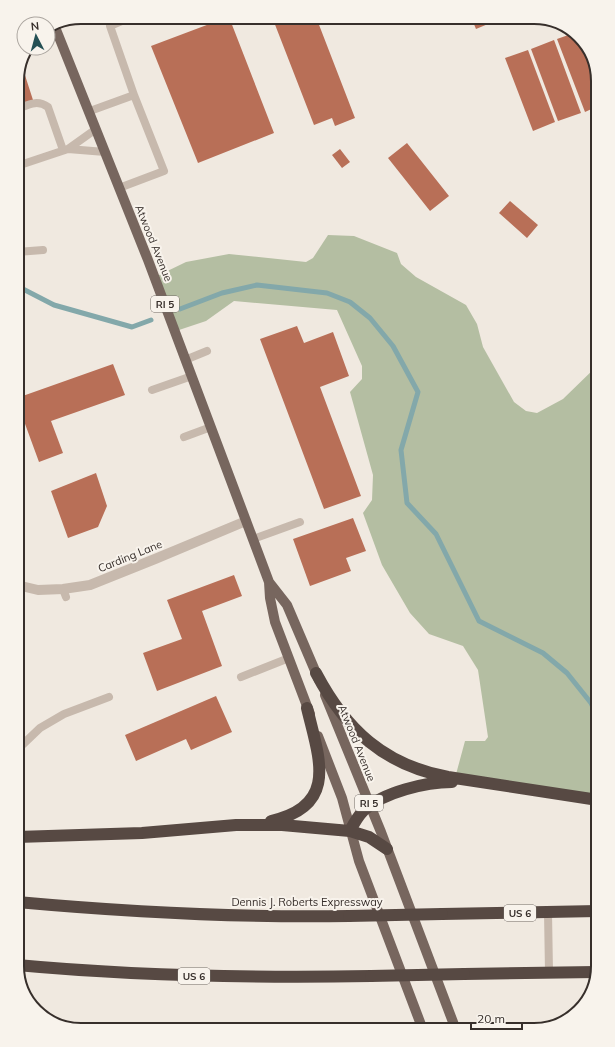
<svg xmlns="http://www.w3.org/2000/svg" width="615" height="1047" font-family="Mulish,sans-serif">
<style>
.green{fill:#b4bea2}
.lines{fill:none;stroke-linecap:round;stroke-linejoin:round}
.stream{stroke:#83a8aa;stroke-width:5}
.building{fill:#b86f57}
.service{stroke:#c7b9ad;stroke-width:8}
.minor{stroke:#c7b9ad;stroke-width:10}
.primary{stroke:#77665e;stroke-width:10}
.motorway{stroke:#574943;stroke-width:12}
.motorway-bridge{stroke:#574943;stroke-width:12}
.labels{text-anchor:middle;dominant-baseline:central;stroke-width:4;stroke-linejoin:round;paint-order:stroke}
.shield{fill:#f8f3ec;stroke:#716a65;stroke-width:1}
.shield-label{font-size:10px;font-weight:bold;fill:#372f2b}
.street-label{font-size:11px;fill:#372f2b;stroke:#f8f3ec}
.rim{fill:none;stroke:#372f2b;stroke-width:2}
</style>
<rect width="100%" height="100%" fill="#f0e9e0"/>
<!-- green -->
<path class="green" d="M328 235 354 236 397 253 401 264 416 277 466 305 477 324 483 347 514 402 526 411 537 413 563 399 598 365V797L455 778 465 741H485L488 737 478 670 463 646 429 634 410 613 382 565 363 513 372 500 373 475 350 392 362 379V366L337 310 234 301 206 321 176 331 153 278 186 262 229 254 306 262 313 258Z"/>
<g class="lines">
<!-- stream -->
<path class="stream" d="M21 288 54 305 132 327 151 320
M180 309 222 293 257 285 327 293 350 302 370 318 393 346 418 392 401 450 407 503 436 534 479 621 543 653 567 673 591 703 598 718"/>
</g>
<!-- building -->
<path class="building" d="M228 17H229L274 133 198 163 151 46Z
M285 17H316L355 118 335 126 332 118 314 125 274 22Z
M471 17H485L488 24 476 29Z
M490 17H506L492 23Z
M574 33 585 46 598 81V106L585 112 557 39Z
M554 40 581 113 558 121 531 49Z
M528 50 555 122 533 131 505 58Z
M22 66 33 100 17 105V77Z
M407 143 449 196 430 211 388 158Z
M340 149 350 162 342 168 332 155Z
M510 201 538 225 527 238 499 213Z
M297 326 304 343 333 332 349 376 320 387 361 496 324 509 260 339Z
M113 364 125 395 51 421 63 453 39 462 17 402V398Z
M96 473 107 506 98 527 68 538 51 491Z
M353 518 366 551 346 558 351 571 310 586 293 539Z
M234 575 242 596 202 611 222 666 157 691 143 653 182 639 167 600Z
M216 696 232 732 191 750 186 739 136 761 125 735Z"/>
<g class="lines">
<!-- service -->
<path class="service" d="M17 109C28 105 37 99 48 107L63 150
M90 111 134 95 110 26 131 17
M68 149 105 152
M17 166 68 149 96 129
M119 188 164 171 134 95
M17 252 43 250
M185 360 207 351
M152 390 192 376
M184 437 211 427
M253 539 300 522
M63 589 66 597
M241 677 289 658
M17 750 40 728 64 714 109 697
M548 912 549 972"/>
<!-- minor -->
<path class="minor" d="M17 585 38 590 63 589 90 585 155 559 246 521"/>
<!-- primary -->
<path class="primary" d="M55 27 148 260 269 582 287 605 319 680
M269 582 270 598 275 622 310 714
M325 695 381 832 456 1030
M318 736 342 798 359 861 423 1030"/>
<!-- motorway -->
<path class="motorway" d="M316 673C346 730 384 765 448 777L598 800
M271 821C339 806 319 758 307 708
M350 831C354 823 358 816 364 810 384 792 426 782 452 782
M17 837 142 833 236 825H282L350 831 369 837 387 849
M17 902C128 912 238 918 349 916
M442 914 598 911
M17 965C135 976 253 978 371 976
M464 974 596 972"/>
<!-- motorway-bridge -->
<path class="motorway-bridge" d="M349 916 442 914
M371 976 464 974"/>
</g>
<g class="labels">
<!-- shield labels -->
<g class="shield">
<rect x="151" y="296" width="28" height="16" rx="3"/>
<rect x="355" y="795" width="28" height="16" rx="3"/>
<rect x="504" y="905" width="32" height="16" rx="3"/>
<rect x="178" y="968" width="32" height="16" rx="3"/>
</g>
<g class="shield-label">
<text x="165" y="304">RI 5</text>
<text x="369" y="803">RI 5</text>
<text x="520" y="913">US 6</text>
<text x="194" y="976">US 6</text>
</g>
<!-- street labels -->
<g class="street-label">
<text transform="translate(154 243) rotate(68)">Atwood Avenue</text>
<text transform="translate(130 556) rotate(-22)">Carding Lane</text>
<text transform="translate(357 743) rotate(68)">Atwood Avenue</text>
<text x="307" y="902">Dennis J. Roberts Expressway</text>
</g>
</g>
<!-- crop -->
<path d="M0 0H615V1047H0ZM81 24H534A57 57 0 0 1 591 81V966A57 57 0 0 1 534 1023H81A57 57 0 0 1 24 966V81A57 57 0 0 1 81 24Z" fill="#f8f3ec" fill-rule="evenodd"/>
<path class="rim" d="M81 24H534A57 57 0 0 1 591 81V966A57 57 0 0 1 534 1023H81A57 57 0 0 1 24 966V81A57 57 0 0 1 81 24Z"/>
<!-- north arrow -->
<g transform="translate(36 36) rotate(354)"><circle r="19" fill="#f8f3ec" stroke="#aba59f"/>
<path d="M0-3L7 15L0 10L-7 15Z" fill="#255054"/>
<text y="-6" font-size="11" font-weight="bold" text-anchor="middle" fill="#372f2b">N</text>
</g>
<!-- scale -->
<path d="M471 1023v6h51v-6" fill="none" stroke="#372f2b" stroke-width="2"/>
<text x="477" y="1023" font-size="12" fill="#372f2b" stroke="#f8f3ec" stroke-width="3" paint-order="stroke">20 m</text>
</svg>
